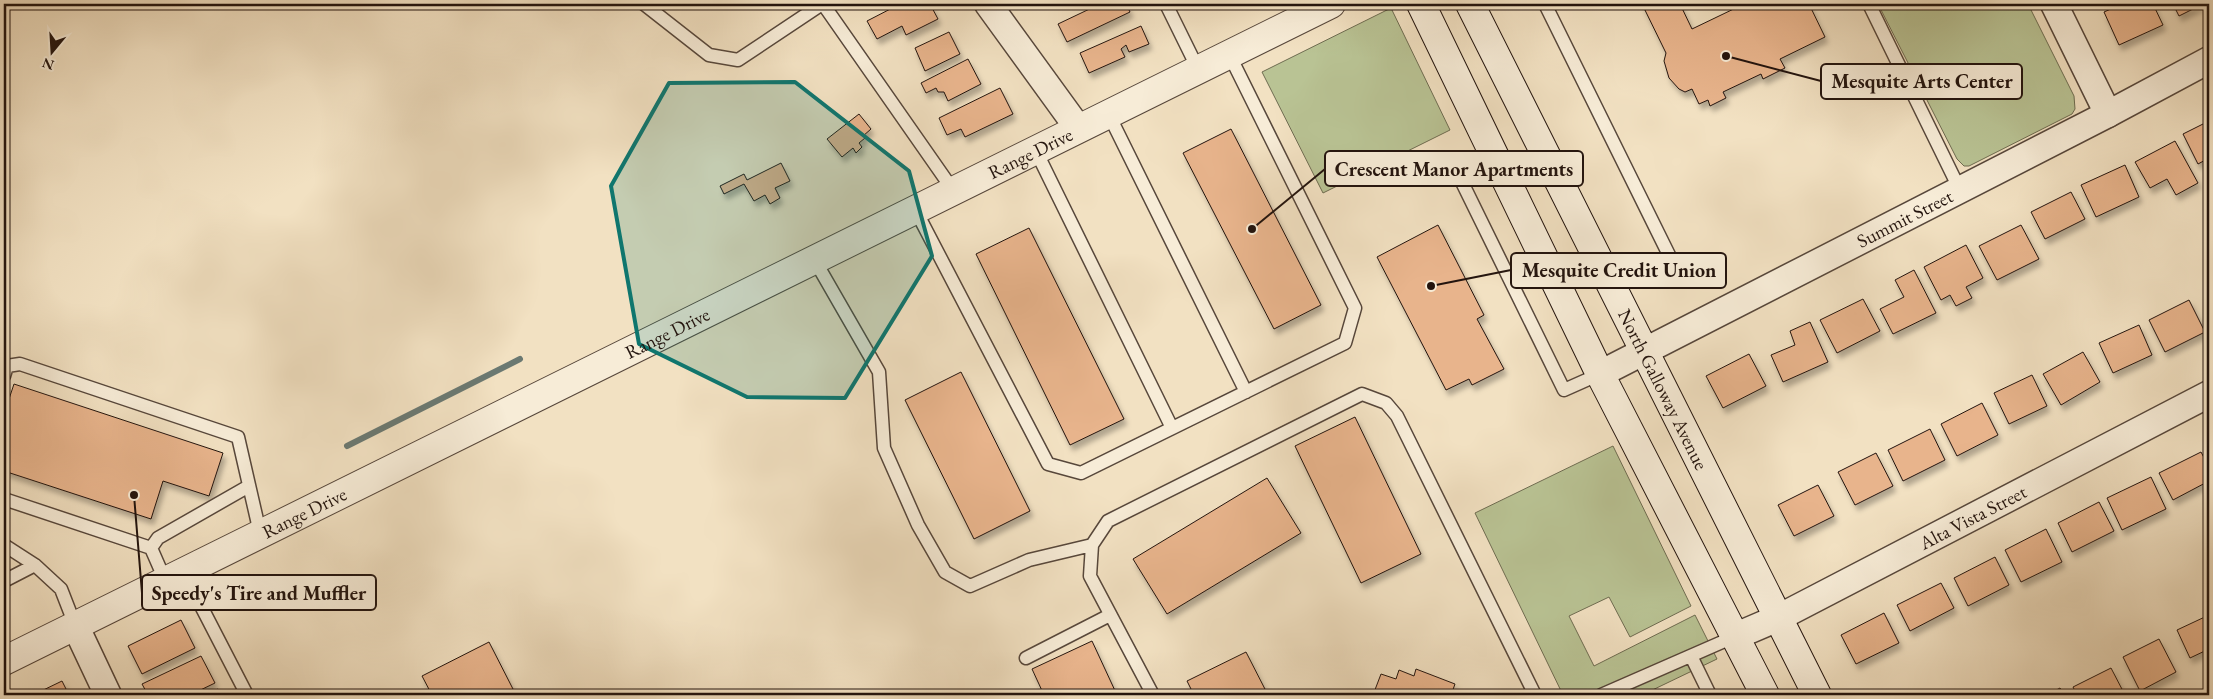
<svg xmlns="http://www.w3.org/2000/svg" width="2213" height="699" font-family="'EB Garamond',serif">
<style>
.green{fill:#b9c394;stroke:#6e6c51}
.lines{fill:none;stroke-linecap:round;stroke-linejoin:round}
.stream{stroke:#6b7972;stroke-width:6}
.building{fill:#e8b48c;stroke:#23140e;filter:url(#shadow)}
.service-casing{stroke:#57473b;stroke-width:15}
.minor-casing{stroke:#57473b;stroke-width:29}
.tertiary-casing{stroke:#57473b;stroke-width:30}
.secondary-casing{stroke:#23140e;stroke-width:30}
.service{stroke:#f7ecd7;stroke-width:12}
.minor{stroke:#f7ecd7;stroke-width:26}
.tertiary{stroke:#f7ecd7;stroke-width:28}
.secondary{stroke:#f7ecd7;stroke-width:28}
.marked{fill:#0f766e;fill-opacity:0.2;stroke:#0f766e;stroke-width:4;stroke-linejoin:round}
.labels{text-anchor:middle;dominant-baseline:central;stroke-width:4;stroke-linejoin:round;paint-order:stroke}
.street-label{font-size:19px;fill:#23140e;stroke:#f7ecd7}
.leader{fill:none;stroke:#23140e;stroke-width:2}
.callout-dot{fill:#23140e;stroke:#f7ecd7;stroke-width:2}
.callout{fill:#f7ecd7;stroke:#23140e;stroke-width:2}
.callout-label{font-size:20px;text-anchor:middle;font-weight:bold;fill:#23140e}
</style>
<defs>
<filter id="shadow"><feDropShadow dx="3" dy="5.5" stdDeviation="2.5" flood-color="#0004"/></filter>
</defs>
<rect width="100%" height="100%" fill="#f2e1c2"/>
<filter id="stains"><feTurbulence type="fractalNoise" baseFrequency=".004" numOctaves="4"/><feColorMatrix values="0 0 0 0 .2 0 0 0 0 .09 0 0 0 0 .02 0 0 0 .5 -.17"/></filter>
<radialGradient id="worn" r=".72"><stop offset=".6" stop-color="#630" stop-opacity="0"/><stop offset="1" stop-color="#630" stop-opacity=".3"/></radialGradient>
<!-- green -->
<path class="green" d="M1878 4H2028L2074 96 2075 109 2072 114 1969 166H1964L1957 159Z
M1391 8 1450 130 1323 193 1262 72Z
M1613 446 1691 606 1630 637 1609 597 1569 616 1594 666 1695 615 1717 659 1642 695H1563L1475 513Z"/>
<g class="lines">
<!-- stream -->
<path class="stream" d="M347 446 520 359"/>
</g>
<!-- building -->
<path class="building" d="M900 4H930L938 19 906 35 902 26 877 39 867 21Z
M1100 4H1126L1130 12 1067 42 1058 24Z
M1642 4H1680L1692 29 1744 4H1809L1825 37 1780 59 1785 68 1763 79 1761 74 1723 92 1726 98 1710 106 1708 100 1699 104 1692 89 1685 92 1679 89 1669 78 1664 61 1666 53Z
M2122 4H2153L2163 25 2119 45 2104 12Z
M2173 4H2203L2179 16Z
M1141 26 1149 44 1129 52 1126 45 1121 49 1125 57 1089 73 1080 53Z
M949 32 960 54 925 71 915 48Z
M968 59 981 84 948 101 944 92H938L936 88 926 93 921 83Z
M1000 88 1013 114 965 137 961 129 947 135 939 118Z
M859 114 871 129 863 136 865 138 859 143 862 147 856 153 853 148 842 157 827 139Z
M2209 121V158L2198 164 2183 134Z
M1231 129 1321 305 1274 329 1183 153Z
M2175 141 2198 183 2176 195 2167 179 2150 188 2135 162Z
M781 163 790 181 775 188 780 198 770 204 765 195 754 201 744 184 724 194 720 186 744 174 747 180Z
M2125 165 2139 197 2096 217 2081 185Z
M2071 192 2085 219 2045 239 2031 212Z
M1438 225 1484 315 1477 319 1504 369 1472 385 1469 379 1446 390 1377 257Z
M2021 225 2039 259 1997 280 1979 246Z
M1029 228 1124 419 1070 445 976 254Z
M1966 245 1983 278 1966 287 1972 298 1956 306 1950 295 1941 300 1924 267Z
M1914 270 1936 313 1893 334 1880 309 1904 297 1895 280Z
M2209 294V309L2204 297Z
M1863 299 1880 331 1837 353 1820 320Z
M2189 300 2205 332 2165 352 2149 320Z
M1810 322 1828 362 1783 382 1771 355 1795 345 1790 331Z
M2139 325 2152 355 2113 373 2099 343Z
M2083 352 2100 382 2061 405 2043 374Z
M1749 354 1766 386 1723 408 1706 376Z
M961 372 1030 511 974 539 905 400Z
M2032 375 2047 406 2009 424 1994 393Z
M14 384 223 453 209 496 163 481 151 519 4 471V414Z
M1982 403 1998 435 1957 456 1941 424Z
M1355 417 1421 554 1361 583 1295 446Z
M1930 429 1945 460 1903 481 1888 450Z
M2201 452 2209 467V481L2173 500 2159 473Z
M1876 453 1893 486 1855 505 1838 472Z
M2151 477 2166 509 2122 530 2107 498Z
M1267 478 1301 533 1167 614 1133 559Z
M1818 485 1834 516 1794 536 1778 505Z
M2099 502 2114 531 2072 552 2058 523Z
M2046 529 2062 562 2021 582 2005 550Z
M1995 557 2009 585 1968 606 1954 578Z
M1941 583 1954 608 1910 631 1897 605Z
M1884 613 1899 643 1856 664 1841 635Z
M2209 615V649L2190 658 2177 630Z
M181 620 195 648 142 674 128 646Z
M2159 639 2176 672 2140 691 2123 657Z
M1092 641 1117 695H1044L1032 669Z
M489 642 514 691 506 695H432L422 676Z
M1246 652 1268 695H1194L1187 681Z
M201 656 215 683 190 695H148L142 684Z
M2111 668 2125 695H2077L2073 687Z
M1416 669 1455 684 1451 695H1373L1381 674 1396 679 1399 670 1414 676Z
M62 681 69 695H33Z
M2060 688 2065 695H2047Z
M218 689 221 695H206Z"/>
<g class="lines">
<defs>
<path id="service" d="M644 4 709 55 738 60 822 4
M823 4 953 190
M1166 4 1198 69
M1545 4 1670 257 1610 283
M1869 4 1960 190
M1108 113 1246 392
M1035 149 1172 428
M1494 155 1458 174 1564 390 1600 374
M915 209 1048 464 1081 473 1345 343 1355 308 1229 54
M814 259 879 372 884 448 918 525 945 572 970 586 1029 560 1092 545
M4 376 7 366 20 364 238 437 260 533
M4 499 151 548 165 580
M4 545 35 565 61 589 75 625
M151 548 158 538 249 486
M183 571 247 695
M4 581 35 565
M1691 656 1710 695
M1026 658 1110 615
M1153 695 1090 576 1092 545 1108 521 1362 394 1386 403 1397 416 1535 695
M1601 695 1736 636"/>
<g id="minor">
<path d="M988 4 1078 128"/>
<path d="M2054 4 2108 114"/>
<path id="s1" d="M1600 374 2108 114 2209 60"/>
<path d="M75 625 108 695"/>
<path id="s2" d="M1736 636 1778 618 2209 394"/>
</g>
<g id="tertiary">
<path id="s3" d="M4 661 1331 4"/>
</g>
<g id="secondary">
<path d="M1421 4 1600 374 1765 695"/>
<path id="s4" d="M1470 4 1817 695"/>
</g>
</defs>
<!-- service casing -->
<use href="#service" class="service-casing"/>
<!-- minor casing -->
<use href="#minor" class="minor-casing"/>
<!-- tertiary casing -->
<use href="#tertiary" class="tertiary-casing"/>
<!-- secondary casing -->
<use href="#secondary" class="secondary-casing"/>
<!-- service -->
<use href="#service" class="service"/>
<!-- minor -->
<use href="#minor" class="minor"/>
<!-- tertiary -->
<use href="#tertiary" class="tertiary"/>
<!-- secondary -->
<use href="#secondary" class="secondary"/>
</g>
<!-- marked area -->
<path class="marked" d="M795 82 909 171 932 256 845 398 747 397 639 344 611 186 669 83Z"/>
<g class="labels">
<!-- street labels -->
<g class="street-label">
<text stroke="none"><textPath href="#s3" startOffset="1145">Range Drive</textPath></text>
<text stroke="none"><textPath href="#s1" startOffset="342">Summit Street</textPath></text>
<text stroke="none"><textPath href="#s3" startOffset="740">Range Drive</textPath></text>
<text stroke="none"><textPath href="#s4" startOffset="431">North Galloway Avenue</textPath></text>
<text stroke="none"><textPath href="#s3" startOffset="335">Range Drive</textPath></text>
<text stroke="none"><textPath href="#s2" startOffset="265">Alta Vista Street</textPath></text>
</g>
</g>
<!-- callouts -->
<path class="leader" d="M1726 56L1821 81M1252 229L1325 169M1431 286L1511 270M134 495L142 593"/>
<g class="callout-dot">
<circle cx="1726" cy="56" r="5"/>
<circle cx="1252" cy="229" r="5"/>
<circle cx="1431" cy="286" r="5"/>
<circle cx="134" cy="495" r="5"/>
</g>
<g class="callout">
<rect x="1821" y="64" width="201" height="35" rx="5"/>
<rect x="1325" y="151" width="258" height="35" rx="5"/>
<rect x="1511" y="253" width="215" height="35" rx="5"/>
<rect x="142" y="575" width="234" height="35" rx="5"/>
</g>
<g class="callout-label">
<text x="1922" y="88">Mesquite Arts Center</text>
<text x="1454" y="176">Crescent Manor Apartments</text>
<text x="1619" y="277">Mesquite Credit Union</text>
<text x="259" y="600">Speedy's Tire and Muffler</text>
</g>
<!-- margin -->
<rect width="2213" height="699" fill="none" stroke="#f2e1c2" stroke-width="20"/>
<rect x="5" y="5" width="2203" height="689" fill="none" stroke="#23140e" stroke-width="2.5"/>
<rect x="10" y="10" width="2193" height="679" fill="none" stroke="#23140e"/>
<!-- north arrow -->
<g transform="translate(52 52) rotate(198)" stroke="#f7ecd7" stroke-width="4" paint-order="stroke">
<path d="M0-4L9 19L0 12L-9 19Z" fill="#23140e"/>
<text y="-8" font-size="14" font-weight="bold" text-anchor="middle" fill="#23140e">N</text>
</g>
<rect width="100%" height="100%" filter="url(#stains)"/>
<rect width="100%" height="100%" fill="url(#worn)"/>
</svg>
